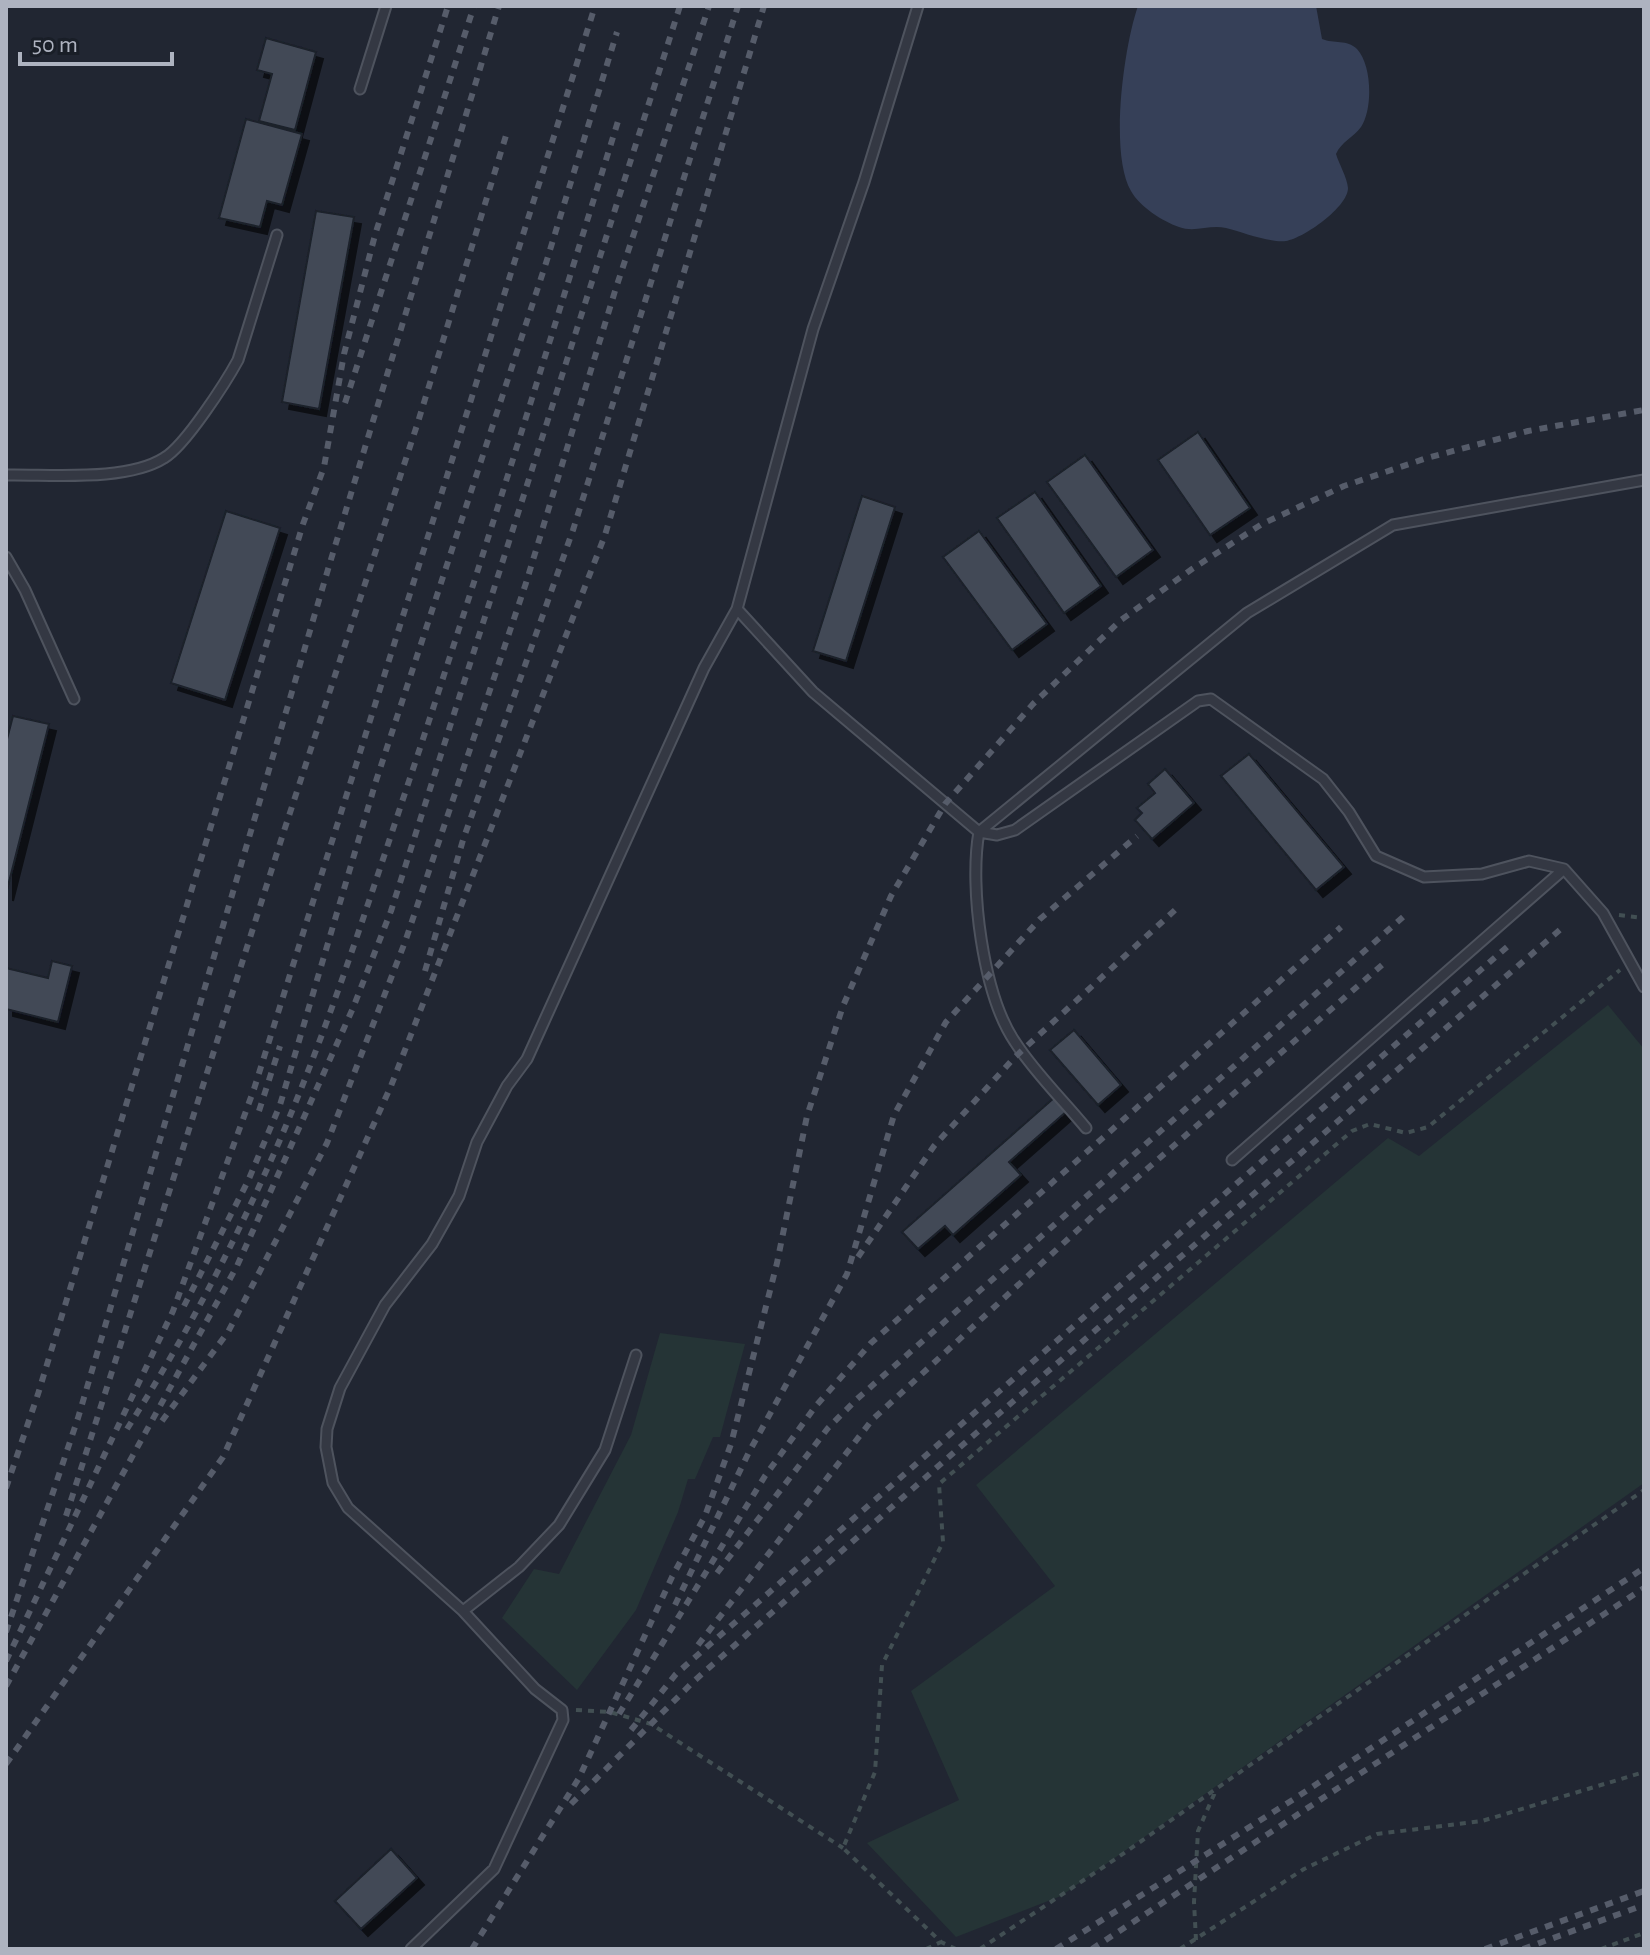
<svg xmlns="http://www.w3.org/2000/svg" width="1650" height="1955" font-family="'Alegreya Sans',sans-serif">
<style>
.green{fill:#253436}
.water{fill:#364058}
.building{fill:#424957;stroke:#1b202a;stroke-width:2;filter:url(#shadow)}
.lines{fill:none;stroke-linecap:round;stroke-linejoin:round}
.service-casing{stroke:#4e535e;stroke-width:13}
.path{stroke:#424f53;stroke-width:4;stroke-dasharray:6 6;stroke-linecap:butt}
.service{stroke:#343843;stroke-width:9}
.rail{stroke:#565c6a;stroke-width:6;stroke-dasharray:8 8;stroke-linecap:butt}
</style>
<defs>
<filter id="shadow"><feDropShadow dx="7" dy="7" stdDeviation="0" flood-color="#0009"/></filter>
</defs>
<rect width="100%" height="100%" fill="#212632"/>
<!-- green -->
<path class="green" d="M1608 1005 1644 1049V1483L1061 1896 956 1937 867 1843 959 1800 911 1691 1055 1586 976 1485 1388 1138 1419 1156Z
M660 1333 745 1344 720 1437H713L695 1479H688L678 1512 636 1610 577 1690 502 1618 534 1569 559 1574 631 1435Z"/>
<!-- water -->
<path class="water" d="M1138 6H1316L1322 39C1334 44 1347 39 1357 49 1372 65 1373 109 1361 127 1354 137 1341 142 1336 154 1339 164 1347 177 1348 188 1348 207 1304 238 1286 241 1270 243 1242 232 1226 228 1210 224 1195 233 1179 227 1162 221 1140 207 1131 191 1109 153 1124 46 1138 6Z"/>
<!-- building -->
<path class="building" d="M266 38 316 52 295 130 259 121 272 74 257 70Z
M246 119 302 134 282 205 267 201 260 227 219 218Z
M316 211 354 217 319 409 282 402Z
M1198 432 1250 508 1210 535 1158 460Z
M1085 455 1153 550 1116 577 1047 482Z
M1035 492 1101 586 1064 613 997 518Z
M862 496 895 507 846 661 813 651Z
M226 511 280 528 225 700 171 683Z
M979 531 1047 624 1012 650 943 557Z
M13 716 49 724 6 894V743Z
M1249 754 1344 867 1316 890 1221 776Z
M1165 769 1194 803 1152 839 1135 820 1142 813 1137 808 1155 793 1148 784Z
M52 961 72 966 58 1022 6 1009V968L48 978Z
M1074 1030 1121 1085 1098 1105 1050 1050Z
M1055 1097 1067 1111 1009 1162 1021 1175 953 1235 945 1226 918 1249 902 1232Z
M391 1849 417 1878 361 1929 335 1901Z"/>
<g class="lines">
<defs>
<path id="service" d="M360 89 386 6
M6 475C50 474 126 482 164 458 185 446 226 382 238 360L277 235
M6 557 25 590 74 699
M737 609 813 692 979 832 997 835 1015 830 1198 701 1211 699 1323 779 1349 812 1376 856 1424 877 1482 874 1529 861 1564 869 1603 913 1644 987
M1086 1128C1063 1100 1035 1073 1015 1042 983 995 969 887 979 832L1247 613 1393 525 1644 480
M1232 1160 1564 869
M463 1611 519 1567 559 1525 605 1450 636 1355
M411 1949 494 1869 563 1720 562 1710 535 1689 463 1611 348 1508 333 1483 326 1447 327 1429 340 1388 385 1305 432 1244 459 1196 477 1142 507 1086 527 1059 704 668 737 609 813 329 864 182 918 6"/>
</defs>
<!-- service casing -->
<use href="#service" class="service-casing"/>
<!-- path -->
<path class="path" d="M1619 915 1644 918
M576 1710 610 1712 651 1724 843 1848
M1196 1940 1194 1902 1198 1831 1216 1790
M926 1949 941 1942
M956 1949 941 1942 843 1848 875 1772 882 1665 943 1542 939 1484 1352 1131 1370 1124 1406 1133 1428 1127 1620 970
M980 1949 1117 1858 1644 1490
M1180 1949 1304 1869 1377 1834 1482 1821 1644 1772
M1601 1949 1644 1933"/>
<!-- service -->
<use href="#service" class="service"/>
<!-- rail -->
<path class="rail" d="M345 403 474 6
M425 971 463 840 573 530 738 6
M259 1111 280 1046
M858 1257 934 1146 1015 1057 1175 910
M184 1306 248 1181 280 1105 376 781 546 263 617 32
M162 1421 228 1332 327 1143 405 942 526 583 615 291 709 6
M127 1429C185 1338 236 1241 279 1142 329 1026 368 904 408 784 482 563 550 340 619 118
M6 1488 38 1394 303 524 324 467 344 354 375 235 448 6
M66 1516 283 834 418 422 508 129
M717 1573 828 1428 857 1399 1403 917
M675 1605 749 1452 847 1274 894 1115 946 1022 1040 919 1137 836
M6 1632 78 1418 329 566 499 6
M698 1645 872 1420 1094 1215 1382 965
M6 1661 173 1311 254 1089 595 6
M6 1686 237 1266 353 1008 391 911 680 6
M619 1714 765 1476 815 1407 871 1343 1341 927
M631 1730 676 1674 1508 946
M6 1764 223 1457 391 1086 605 535 764 6
M571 1804 694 1681 959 1448 1562 928
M472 1949 579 1778 672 1577 705 1516 731 1444 777 1263 807 1116 843 1006 891 896 945 804 1033 704 1121 620 1192 569 1262 524 1344 486 1427 458 1528 431 1644 410
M1056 1949 1294 1799 1644 1568
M1092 1949 1644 1588
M1485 1949 1644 1891
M1523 1949 1644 1905"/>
</g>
<!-- border -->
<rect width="1650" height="1955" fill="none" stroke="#aeb3c0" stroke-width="16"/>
<!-- scale -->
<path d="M20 52v12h152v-12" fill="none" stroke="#aeb3c0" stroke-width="4"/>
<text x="32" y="52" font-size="24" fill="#aeb3c0" stroke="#191e27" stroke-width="6" paint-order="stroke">50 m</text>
</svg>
